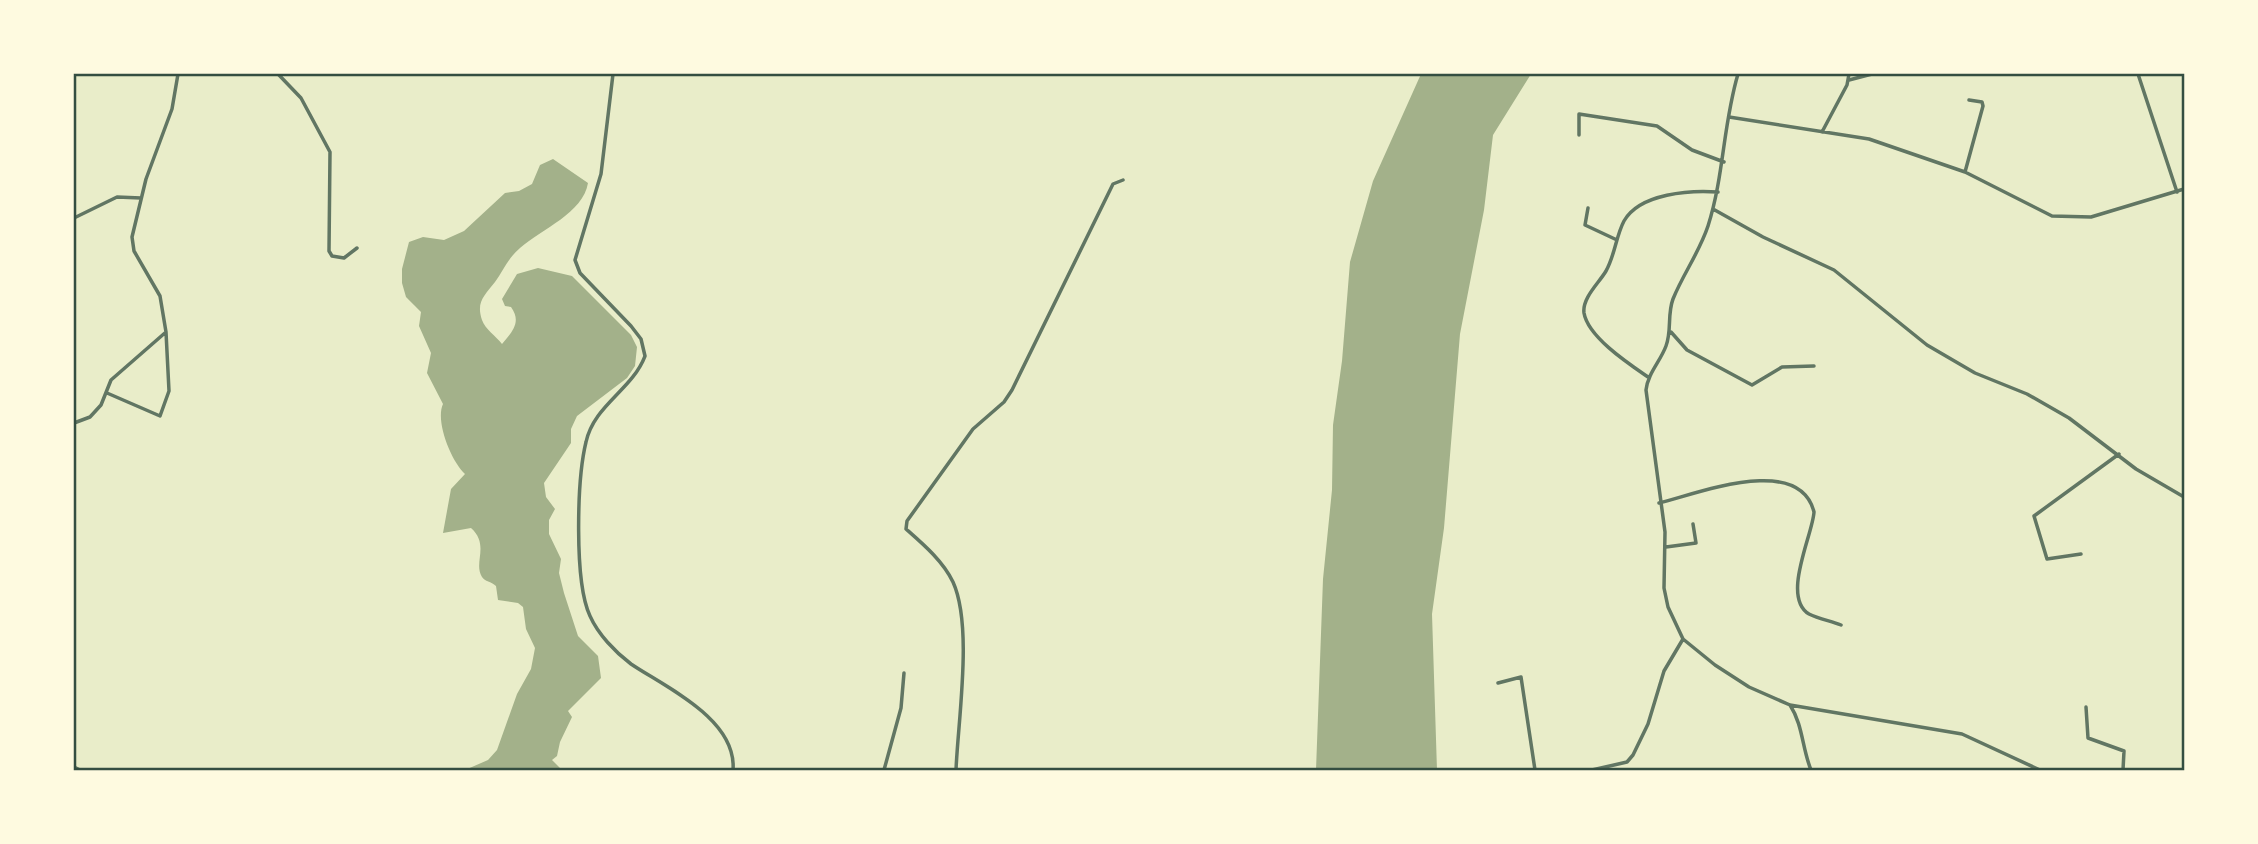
<svg xmlns="http://www.w3.org/2000/svg" width="2258" height="844" font-family="'PT Serif',serif">
<style>
.water{fill:#a3b18a}
.lines{fill:none;stroke-linecap:round;stroke-linejoin:round}
.minor{stroke:#617663;stroke-width:3.5}
.neatline{fill:none;stroke:#344e41;stroke-width:2.5}
</style>
<rect width="100%" height="100%" fill="#e9edc9"/>
<!-- water -->
<path class="water" d="M1421 74H1531L1493 135 1484 210 1460 334 1444 528 1432 614 1437 770H1316L1323 579 1332 490 1333 425 1342 361 1350 262 1373 181Z
M553 159 588 183C583 213 542 229 520 248 508 258 504 270 495 282 484 296 476 302 482 320 485 329 496 336 502 344 512 332 522 322 511 307L505 306 502 299 517 274 538 268 572 276 631 335 637 347 635 366 627 378 577 416 571 429V443L544 483 546 497 555 509 549 520V534L561 559 559 573 564 593 578 636 598 656 601 678 568 711 572 717 560 742 557 756 552 760 562 770H465L488 760 497 750 517 694 531 669 535 648 526 629 523 607 518 603 498 600 496 586C491 581 485 582 482 577 473 563 490 545 471 528L443 533 451 489 465 474C451 461 435 421 443 404L427 373 431 353 419 326 421 312 406 297 402 283V269L409 242 423 237 444 240 464 231 505 193 519 191 532 184 540 165Z"/>
<g class="lines">
<!-- minor -->
<path class="minor" d="M278 74 301 98 330 152 329 251 332 256 344 258 357 248
M613 74 601 174 575 260 580 273 631 326 641 339 645 356C632 390 594 405 586 442 577 479 574 582 590 616 598 634 615 652 631 664 665 687 737 719 733 770
M1738 74C1723 124 1724 176 1708 226 1699 253 1683 274 1673 299 1667 315 1672 330 1666 346 1660 362 1648 373 1646 390L1665 532 1664 588 1668 607 1683 639 1715 665 1749 687 1790 705 1962 734 2040 770
M2138 74 2177 192
M1849 80 1872 74
M1729 117 1869 139 1965 172 2052 216 2091 217 2184 189
M1822 132 1847 85 1849 74
M1579 135V114L1657 126 1692 150 1724 162
M1965 172 1983 106 1982 102 1969 100
M1588 208 1585 225 1617 240
M1713 209 1763 237 1834 270 1927 345 1975 373 2027 394 2069 418 2136 469 2184 497
M74 218 117 197 141 198
M1671 332 1687 350 1752 385 1782 367 1814 366
M1648 377C1629 364 1588 337 1584 313 1582 298 1599 283 1606 271 1615 255 1616 236 1624 221 1640 193 1691 190 1718 192
M107 393 160 416 169 391 166 332
M74 423 90 417 101 405 111 380 166 332 160 296 134 251 132 237 146 179 172 109 178 74
M1659 503C1697 494 1799 453 1814 512 1813 534 1781 597 1809 614 1819 619 1831 621 1841 625
M1666 547 1696 543 1693 524
M2081 554 2047 559 2034 516 2119 454
M1498 683 1521 677 1535 770
M1790 705C1803 725 1802 748 1811 770
M2086 707 2088 738 2124 751 2123 770
M74 767 80 770
M884 770 901 708 904 673
M956 770C958 720 973 626 953 582 943 561 923 544 906 529L907 521 973 429 1004 402 1012 390 1113 184 1123 180
M1592 770 1627 762 1633 755 1648 724 1664 671 1683 639"/>
</g>
<!-- border -->
<rect width="2258" height="844" fill="none" stroke="#fefae0" stroke-width="150"/>
<rect x="75" y="75" width="2108" height="694" class="neatline"/>
</svg>
